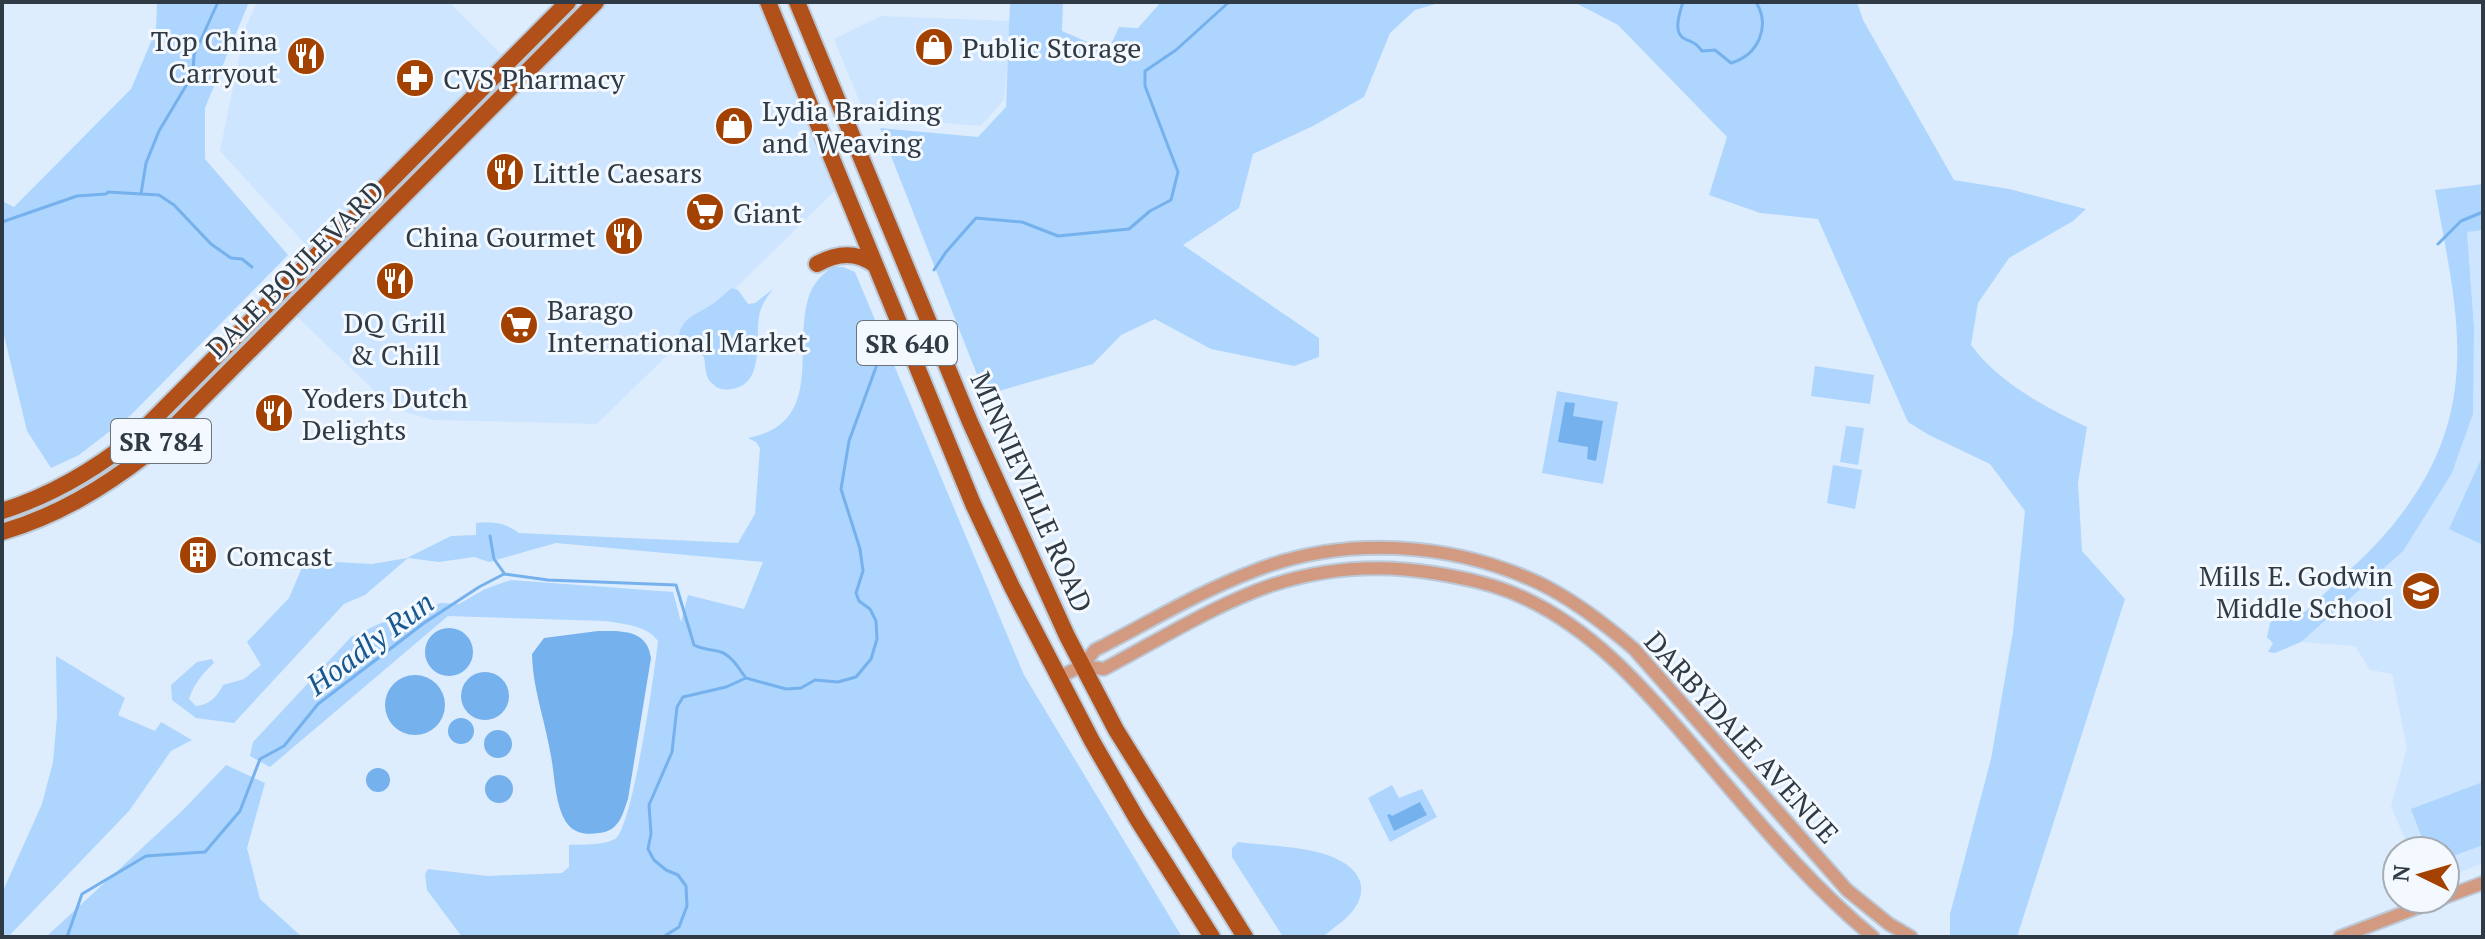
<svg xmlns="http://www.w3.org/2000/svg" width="2485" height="939" font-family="'PT Serif',serif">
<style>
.built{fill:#cde5ff}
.green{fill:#aed5fd}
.water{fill:#75b1ed}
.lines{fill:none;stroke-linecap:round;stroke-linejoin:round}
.stream{stroke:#75b1ed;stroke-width:3}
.minor-casing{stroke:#bbc9d8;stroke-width:16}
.major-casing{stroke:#bbc9d8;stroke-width:20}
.minor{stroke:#d19a81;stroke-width:12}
.major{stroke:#b15018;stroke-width:16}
.labels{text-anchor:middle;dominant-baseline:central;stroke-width:6;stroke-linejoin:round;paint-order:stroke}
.shield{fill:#f4f9ff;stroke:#6b737c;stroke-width:2}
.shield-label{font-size:26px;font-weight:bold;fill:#303a44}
.poi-label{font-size:28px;fill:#303a44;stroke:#f4f9ff;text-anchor:start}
.street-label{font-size:28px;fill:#303a44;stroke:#f4f9ff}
.water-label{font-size:30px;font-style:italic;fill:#18588f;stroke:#f4f9ff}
</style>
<rect width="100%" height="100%" fill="#deedfd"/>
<!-- built -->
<path class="built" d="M257 2H449L509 62 316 256 220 151 245 29Z
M599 2H768L842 184 597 424 434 420 405 412 380 396 291 311Z
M881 16 1012 21 1004 100 981 126 866 117 834 39Z
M2483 230V863L2445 878V851H2410L2391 806 2407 748 2392 674 2370 670 2355 646 2301 642 2452 473 2473 414 2474 327 2467 231Z"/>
<!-- green -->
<path class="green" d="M157 2H249L205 108V159L288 255 131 415 79 455 51 468 27 431 2 327V201L14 207 131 89 156 30Z
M1010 2H1063L1062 31 1108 51 1119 27 1138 28 1161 2H1442L1415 10 1390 33 1364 97 1313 126 1253 154 1239 208 1183 245 1319 338V357L1294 366 1211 349 1155 319 1121 335 1093 364 985 395 880 128 978 137 1006 107Z
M1574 2H1857L1863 20 1954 180 2009 189 2086 209 2073 221 2009 258 1978 303 1971 345C1999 383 2045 407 2087 427L2078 483 2082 551 2125 599 2017 937H1958L1950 935V914L1991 759 2013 632 2025 511 1990 464 1929 435 1908 422 1818 219 1760 213 1709 195 1727 137 1618 25Z
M2483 184V230L2467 232 2474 327 2473 414 2452 473 2403 551 2301 642 2275 653 2268 652 2273 643 2267 637 2270 623 2292 601 2305 612C2338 580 2375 550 2403 512 2483 405 2457 311 2435 190Z
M832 267H843L855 272 1024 675 1182 937H462L427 890 425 874 428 869 488 876 562 873 569 867V845C581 844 606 846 616 838 633 824 655 670 658 641 647 625 623 624 605 621L448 616 270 767 250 756 253 742 351 637 381 623 441 603 459 604 485 589 511 580 673 592 681 622 688 595 744 609 763 562 556 543 489 562 474 557 439 562 408 558 365 595 344 604 234 723 196 718 172 700 171 685 197 662 212 659 214 663C202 674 194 684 189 699L196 706C209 705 217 697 223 685L244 679 261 665 247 642 289 598 301 570 298 560 372 564 407 558 451 536 476 535V523C494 522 504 522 519 533L738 543 755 514 760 448 756 442 748 438C826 423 792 348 809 296 813 283 823 274 832 267Z
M732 288 738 290 748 304 755 303 773 289C767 297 760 307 759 317 755 340 765 384 732 389 725 390 719 390 714 385 704 378 706 368 704 357L696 351 678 349C678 318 689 319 711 305 719 300 725 293 732 288Z
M1815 366 1874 375 1870 404 1811 396Z
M1557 391 1618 402 1603 484 1542 473Z
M1846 426 1864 428 1858 465 1840 462Z
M2483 455V545L2449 529Z
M1833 465 1862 470 1855 509 1827 503Z
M56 656 125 698 118 715 155 731 161 722 192 740 171 751 129 811 8 937H2V893L42 804 53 762 57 717Z
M226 765 265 783 247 848 260 899 302 937H46L183 810Z
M2483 782V845L2445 859V851H2427L2411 809Z
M1392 785 1399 798 1422 789 1437 817 1390 842 1368 798Z
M1238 842C1267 846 1309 846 1335 858 1374 876 1366 906 1335 927 1331 930 1325 936 1320 937 1309 939 1294 937 1283 937L1232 857V848Z"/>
<!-- water -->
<path class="water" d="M1565 402 1575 403 1573 416 1603 421 1596 461 1587 459 1588 447 1558 442Z
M425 652a24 24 0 1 1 48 0a24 24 0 1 1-48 0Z
M598 631C622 631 647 629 651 658L628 799C622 816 619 831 599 833 587 835 574 834 566 822 554 803 555 773 550 751 544 716 533 690 532 654L544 638Z
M461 696a24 24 0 1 1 48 0a24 24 0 1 1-48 0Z
M385 705a30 30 0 1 1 60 0a30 30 0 1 1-60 0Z
M448 731a13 13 0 1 1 26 0a13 13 0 1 1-26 0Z
M484 744a14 14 0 1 1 28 0a14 14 0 1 1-28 0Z
M366 780a12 12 0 1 1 24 0a12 12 0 1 1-24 0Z
M485 789a14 14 0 1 1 28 0a14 14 0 1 1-28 0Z
M1420 802 1427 815 1394 831 1387 815 1390 814 1392 816Z"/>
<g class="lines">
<!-- stream -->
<path class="stream" d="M1683 2C1680 12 1672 33 1685 39 1694 43 1696 43 1702 51L1715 50 1731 63C1758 55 1771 27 1756 2
M141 194 146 163 159 131 193 74 194 55 218 2
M2 222 77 196 106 194 108 192 159 195 174 205 211 244 231 258 242 259 252 267
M2438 244 2461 221 2483 212
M934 270 946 252 976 218 1022 222 1058 236 1129 229 1150 211 1171 200 1178 172 1145 86V71L1176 50 1229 2
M490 536 494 559 504 573
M67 937 82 894 146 856 205 852 240 811 260 759 284 746 318 704 424 623 479 587 504 574 548 580 676 585 694 645C703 650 712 649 721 652 732 656 739 669 746 678
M663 937 679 927 687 906 686 886 678 875 666 870 654 860 648 849 651 834 649 805 672 752 677 707 683 697 726 687 746 678 786 689 801 688 815 680 838 682 856 677 871 659 877 639 876 621 870 609 859 601 856 593 863 571 860 549 841 489 849 441 883 348"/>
<defs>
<path id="minor" d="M1082 666 1104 669C1159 640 1214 605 1272 585 1324 568 1380 564 1434 573 1464 578 1494 584 1522 597 1592 629 1641 685 1690 742 1748 809 1804 880 1873 937
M1059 677 1082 666 1095 650 1101 647C1151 621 1201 591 1254 571 1345 535 1451 542 1539 583 1574 600 1605 624 1634 649L1847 890 1889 924 1911 937
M2445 897 2483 883
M2340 937 2440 899"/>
<path id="major" d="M768 2 973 504 1012 587 1092 741 1137 819 1212 937
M797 2 970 422 1067 636 1116 730 1245 937
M817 264C837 253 856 251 875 265
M2 511C53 495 96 469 137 436L568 2
M2 532C57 516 103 488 147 454L596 2"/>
</defs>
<!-- minor casing -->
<use href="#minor" class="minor-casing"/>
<!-- major casing -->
<use href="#major" class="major-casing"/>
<!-- minor -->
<use href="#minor" class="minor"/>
<!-- major -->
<use href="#major" class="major"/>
</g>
<!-- icons -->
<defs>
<symbol id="shop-disc" viewBox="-11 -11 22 22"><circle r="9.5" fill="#a34100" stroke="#f4f9ff"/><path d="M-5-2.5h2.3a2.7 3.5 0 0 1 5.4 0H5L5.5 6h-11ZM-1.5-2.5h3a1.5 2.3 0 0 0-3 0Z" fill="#fff"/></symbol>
<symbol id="restaurant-disc" viewBox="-11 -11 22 22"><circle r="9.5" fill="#a34100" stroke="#f4f9ff"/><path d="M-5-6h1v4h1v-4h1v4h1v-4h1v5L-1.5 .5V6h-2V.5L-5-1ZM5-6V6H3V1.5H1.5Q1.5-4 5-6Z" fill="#fff"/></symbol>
<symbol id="pharmacy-disc" viewBox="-11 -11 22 22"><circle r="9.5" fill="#a34100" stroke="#f4f9ff"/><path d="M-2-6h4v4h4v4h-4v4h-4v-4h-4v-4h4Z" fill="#fff"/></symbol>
<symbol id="supermarket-disc" viewBox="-11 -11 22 22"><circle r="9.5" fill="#a34100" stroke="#f4f9ff"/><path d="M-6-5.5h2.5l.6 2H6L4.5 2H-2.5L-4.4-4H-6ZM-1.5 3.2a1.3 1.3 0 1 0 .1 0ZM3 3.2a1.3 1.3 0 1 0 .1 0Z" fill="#fff"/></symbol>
<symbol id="building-disc" viewBox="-11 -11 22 22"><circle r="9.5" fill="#a34100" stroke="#f4f9ff"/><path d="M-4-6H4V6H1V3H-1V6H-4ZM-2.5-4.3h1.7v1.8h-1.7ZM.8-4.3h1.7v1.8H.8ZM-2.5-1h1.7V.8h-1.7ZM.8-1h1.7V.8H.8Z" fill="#fff"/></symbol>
<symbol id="school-disc" viewBox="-11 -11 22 22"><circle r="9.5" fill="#a34100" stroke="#f4f9ff"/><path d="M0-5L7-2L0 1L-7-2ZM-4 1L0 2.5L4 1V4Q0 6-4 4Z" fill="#fff"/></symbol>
</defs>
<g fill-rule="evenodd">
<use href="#shop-disc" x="912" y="25" width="44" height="44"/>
<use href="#restaurant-disc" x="284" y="34" width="44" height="44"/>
<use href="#pharmacy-disc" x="393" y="56" width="44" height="44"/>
<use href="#shop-disc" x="712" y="104" width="44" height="44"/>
<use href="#restaurant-disc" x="483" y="150" width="44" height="44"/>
<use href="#supermarket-disc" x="683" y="190" width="44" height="44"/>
<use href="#restaurant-disc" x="602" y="214" width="44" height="44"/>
<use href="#restaurant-disc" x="373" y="259" width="44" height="44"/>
<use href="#supermarket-disc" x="497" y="303" width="44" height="44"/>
<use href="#restaurant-disc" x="252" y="391" width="44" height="44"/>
<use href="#building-disc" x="176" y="533" width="44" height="44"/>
<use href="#school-disc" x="2399" y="569" width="44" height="44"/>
</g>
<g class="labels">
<!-- shield labels -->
<g class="shield">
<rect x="857" y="321" width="100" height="44" rx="6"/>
<rect x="111" y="419" width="100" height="44" rx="6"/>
</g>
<g class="shield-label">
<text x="907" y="343">SR 640</text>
<text x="161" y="441">SR 784</text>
</g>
<!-- poi labels -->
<g class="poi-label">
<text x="278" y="40" text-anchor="end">Top China<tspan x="278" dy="32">Carryout</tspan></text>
<text x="962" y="47">Public Storage</text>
<text x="443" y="78">CVS Pharmacy</text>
<text x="762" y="110">Lydia Braiding<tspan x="762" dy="32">and Weaving</tspan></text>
<text x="533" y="172">Little Caesars</text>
<text x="733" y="212">Giant</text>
<text x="596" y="236" text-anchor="end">China Gourmet</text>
<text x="547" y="309">Barago<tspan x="547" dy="32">International Market</tspan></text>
<text x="395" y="322" text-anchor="middle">DQ Grill<tspan x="395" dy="32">&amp; Chill</tspan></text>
<text x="302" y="397">Yoders Dutch<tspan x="302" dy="32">Delights</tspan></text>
<text x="226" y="555">Comcast</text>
<text x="2393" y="575" text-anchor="end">Mills E. Godwin<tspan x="2393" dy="32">Middle School</tspan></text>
</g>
<!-- street labels -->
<g class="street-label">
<text transform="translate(295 269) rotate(-45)">DALE BOULEVARD</text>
<text transform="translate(1032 492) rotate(66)">MINNIEVILLE ROAD</text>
<text transform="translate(1742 737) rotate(48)">DARBYDALE AVENUE</text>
</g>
<!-- water labels -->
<g class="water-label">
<text transform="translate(370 643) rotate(-37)">Hoadly Run</text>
</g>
</g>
<!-- border -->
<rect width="2485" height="939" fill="none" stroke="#303a44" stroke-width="8"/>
<!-- north arrow -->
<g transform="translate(2421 875) rotate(275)"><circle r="38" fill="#f4f9ff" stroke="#a6adb4" stroke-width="2"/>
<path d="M0-6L14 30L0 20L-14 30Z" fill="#a34100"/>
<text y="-12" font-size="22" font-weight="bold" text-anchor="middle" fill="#303a44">N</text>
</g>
</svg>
